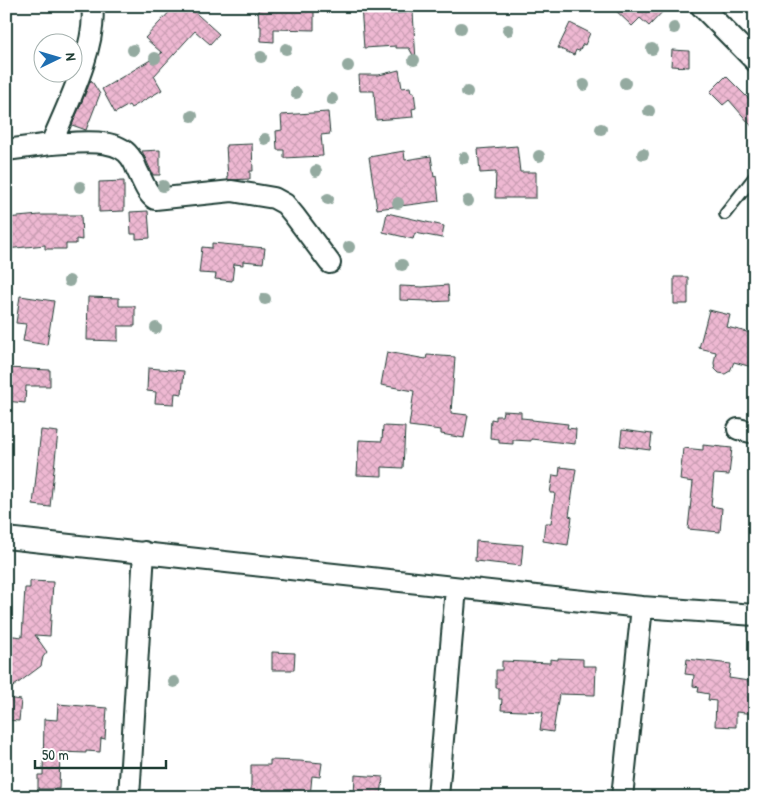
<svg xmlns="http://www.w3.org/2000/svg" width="761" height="803" font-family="'Patrick Hand',sans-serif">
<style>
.building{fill:url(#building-cross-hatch);stroke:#1f3d34}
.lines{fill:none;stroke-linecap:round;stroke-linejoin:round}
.service-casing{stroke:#1f3d34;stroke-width:14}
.minor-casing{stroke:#1f3d34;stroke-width:24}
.service{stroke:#fff;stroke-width:10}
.minor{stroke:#fff;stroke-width:20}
.tree{fill:#94aaa0}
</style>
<defs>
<pattern id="building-cross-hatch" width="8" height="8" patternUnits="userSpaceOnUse" patternTransform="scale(1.25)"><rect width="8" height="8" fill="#eeb8d2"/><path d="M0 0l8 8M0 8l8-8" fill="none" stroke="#cc9fb5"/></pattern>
</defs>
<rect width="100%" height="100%" fill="#fff"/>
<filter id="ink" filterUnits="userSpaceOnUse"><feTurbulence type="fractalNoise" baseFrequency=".02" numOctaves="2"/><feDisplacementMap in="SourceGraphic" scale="10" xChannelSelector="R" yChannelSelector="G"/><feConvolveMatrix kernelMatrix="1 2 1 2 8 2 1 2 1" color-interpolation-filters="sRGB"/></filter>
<g filter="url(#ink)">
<!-- building -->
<path class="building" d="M175 6H188L219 34 210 44 195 31 154 76 162 90 131 108 129 105 115 113 102 89 162 53 145 38Z
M258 6H276V9L314 10V30L274 29V42L261 41V26H259Z
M361 6H388V14L413 12 416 61 409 48H396V46L364 48Z
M611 6H668L649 26 640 18 632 26Z
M570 23 590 33 585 45 583 44 579 51 576 50 574 55 558 48Z
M672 50 689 51V67L671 66Z
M399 70 402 88 410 87 411 92H414L416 108 412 109 413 117 376 120 374 91H360L359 75H379Z
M726 76 755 105V130L729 100 723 105 710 92Z
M91 80 100 94 86 130 72 125Z
M328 112 330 134 321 135 323 156 284 158V150H277L276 131 282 130 281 115Z
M252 144 253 171H250V179L228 180 226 145Z
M517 146 520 172H536V198H495L496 172 480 173 478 149Z
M160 150V175H153L142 151Z
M404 151 405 160 431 156 434 177 436 176 439 201 377 209 369 157Z
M124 181V211L99 212V182Z
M148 211 150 238 136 239V234H131L130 212Z
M387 213 444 226 442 238 415 233 413 239 383 232Z
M40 215H81L82 240 76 239V244H66V249H45V245L6 249V218Z
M212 243 265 248 263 263 243 261V265L234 264 232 281 215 279 216 274 199 273 202 247 212 248Z
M674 277H688V304H674Z
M448 285 449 301 428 302V301L400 300V286L423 287Z
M20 296 54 301 47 345 23 341 26 324 16 323Z
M88 297 119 298V306H135V326H118V341L87 340Z
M709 310 730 315 727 327 755 334V368L734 362 730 371 725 374 719 373 715 369 714 363 716 352 699 348Z
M387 352 426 359 427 355 455 357 451 413 468 415 464 438 441 434V430L409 426 414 391 381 385Z
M6 368 50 370V386H26L25 403 6 401Z
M148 368 184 371 182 394 175 393 174 404 155 403 156 392 147 391Z
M503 411 521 412V418L532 419V420L568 424 567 428 576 429 575 444 531 439V441L513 440V444L499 443V439L490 438 491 419 496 420V416H502Z
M383 426 405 427 403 468 382 467V476L357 475 359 440 382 441Z
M41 430 58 432 50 507 33 505Z
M622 430 652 434 650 450 620 446Z
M703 445 732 448 729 475 714 474 711 506 722 508 720 532 688 529 693 482 680 480 683 448 703 450Z
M560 467 576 469 569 516 572 517 568 545 543 541 545 523H551L555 493H550L553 475 559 476Z
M476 541 523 545 521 566 475 561Z
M30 581 53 582 50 636 35 635 47 652 43 657 41 666 6 692V635L22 637 25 588H30Z
M272 652 295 653 294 670H272Z
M558 658 583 659V666H596L595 695 559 694 553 732 540 730 543 712 501 710 502 699H499V688H496V670H502V661L550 663V659L558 660Z
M687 659 731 664 729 678 755 682V714L736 712V727L715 726 716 701 708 700 709 694 698 692 699 687 693 686 694 675 685 674Z
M6 698 21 700 19 721 6 720Z
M58 704 107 708 105 739 101 738 100 752 86 751V753L60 752 59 789H38V775H43L44 719 57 720Z
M270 760 300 761 322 763 320 777 312 776 310 797H297V792L251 791V765H270Z
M355 775 383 777 381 797H354Z"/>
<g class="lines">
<defs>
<path id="service" d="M725 214 755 176"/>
<path id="minor" d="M701 6 755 61
M51 144C73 143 111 137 127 153 131 157 135 164 137 170 142 179 146 193 155 199L232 191 274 198 285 204 294 215 330 263
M6 150 51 144C66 108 98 45 92 6
M738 429 755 433
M6 538 573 600 642 607 755 615
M129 797 144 552
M438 797 456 588
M622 797 642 607"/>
</defs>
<!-- service casing -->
<use href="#service" class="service-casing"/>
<!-- minor casing -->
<use href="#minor" class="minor-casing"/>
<!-- service -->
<use href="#service" class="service"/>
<!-- minor -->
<use href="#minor" class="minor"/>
</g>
<!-- trees -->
<g class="tree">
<circle cx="461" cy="28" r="6"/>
<circle cx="674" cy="28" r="6"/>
<circle cx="508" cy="30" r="6"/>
<circle cx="286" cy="49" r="6"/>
<circle cx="652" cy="49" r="6"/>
<circle cx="133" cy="50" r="6"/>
<circle cx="261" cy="57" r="6"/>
<circle cx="155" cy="58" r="6"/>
<circle cx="414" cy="60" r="6"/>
<circle cx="348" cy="66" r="6"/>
<circle cx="625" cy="83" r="6"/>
<circle cx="584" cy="85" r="6"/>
<circle cx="467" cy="92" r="6"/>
<circle cx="296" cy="93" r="6"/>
<circle cx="332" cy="99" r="6"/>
<circle cx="649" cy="111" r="6"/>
<circle cx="192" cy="116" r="6"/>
<circle cx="601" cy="129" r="6"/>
<circle cx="265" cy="139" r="6"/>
<circle cx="643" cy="154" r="6"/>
<circle cx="539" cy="156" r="6"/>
<circle cx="464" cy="158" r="6"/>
<circle cx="316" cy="171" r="6"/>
<circle cx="163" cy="186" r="6"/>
<circle cx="80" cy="187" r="6"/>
<circle cx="328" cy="199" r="6"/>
<circle cx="468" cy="201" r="6"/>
<circle cx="398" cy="203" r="6"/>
<circle cx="349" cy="247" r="6"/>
<circle cx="402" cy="265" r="6"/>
<circle cx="69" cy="281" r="6"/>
<circle cx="265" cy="299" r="6"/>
<circle cx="156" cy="328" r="6"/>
<circle cx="174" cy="682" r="6"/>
</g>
</g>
<!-- margin -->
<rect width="761" height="803" fill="none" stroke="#fff" stroke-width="25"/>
<rect x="12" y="12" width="736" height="778" fill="none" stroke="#1f3d34" stroke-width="2" filter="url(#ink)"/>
<!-- north arrow -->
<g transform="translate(58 58) rotate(85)"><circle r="24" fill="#ffffff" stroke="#a5b1ae"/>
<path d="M0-4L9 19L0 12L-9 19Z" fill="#1f6fb2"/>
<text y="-8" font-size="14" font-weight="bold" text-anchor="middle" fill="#1f3d34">N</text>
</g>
<!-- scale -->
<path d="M35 760v8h131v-8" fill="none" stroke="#1f3d34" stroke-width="2.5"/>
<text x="42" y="760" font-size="15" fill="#1f3d34" stroke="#ffffff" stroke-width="4" paint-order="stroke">50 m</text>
</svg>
